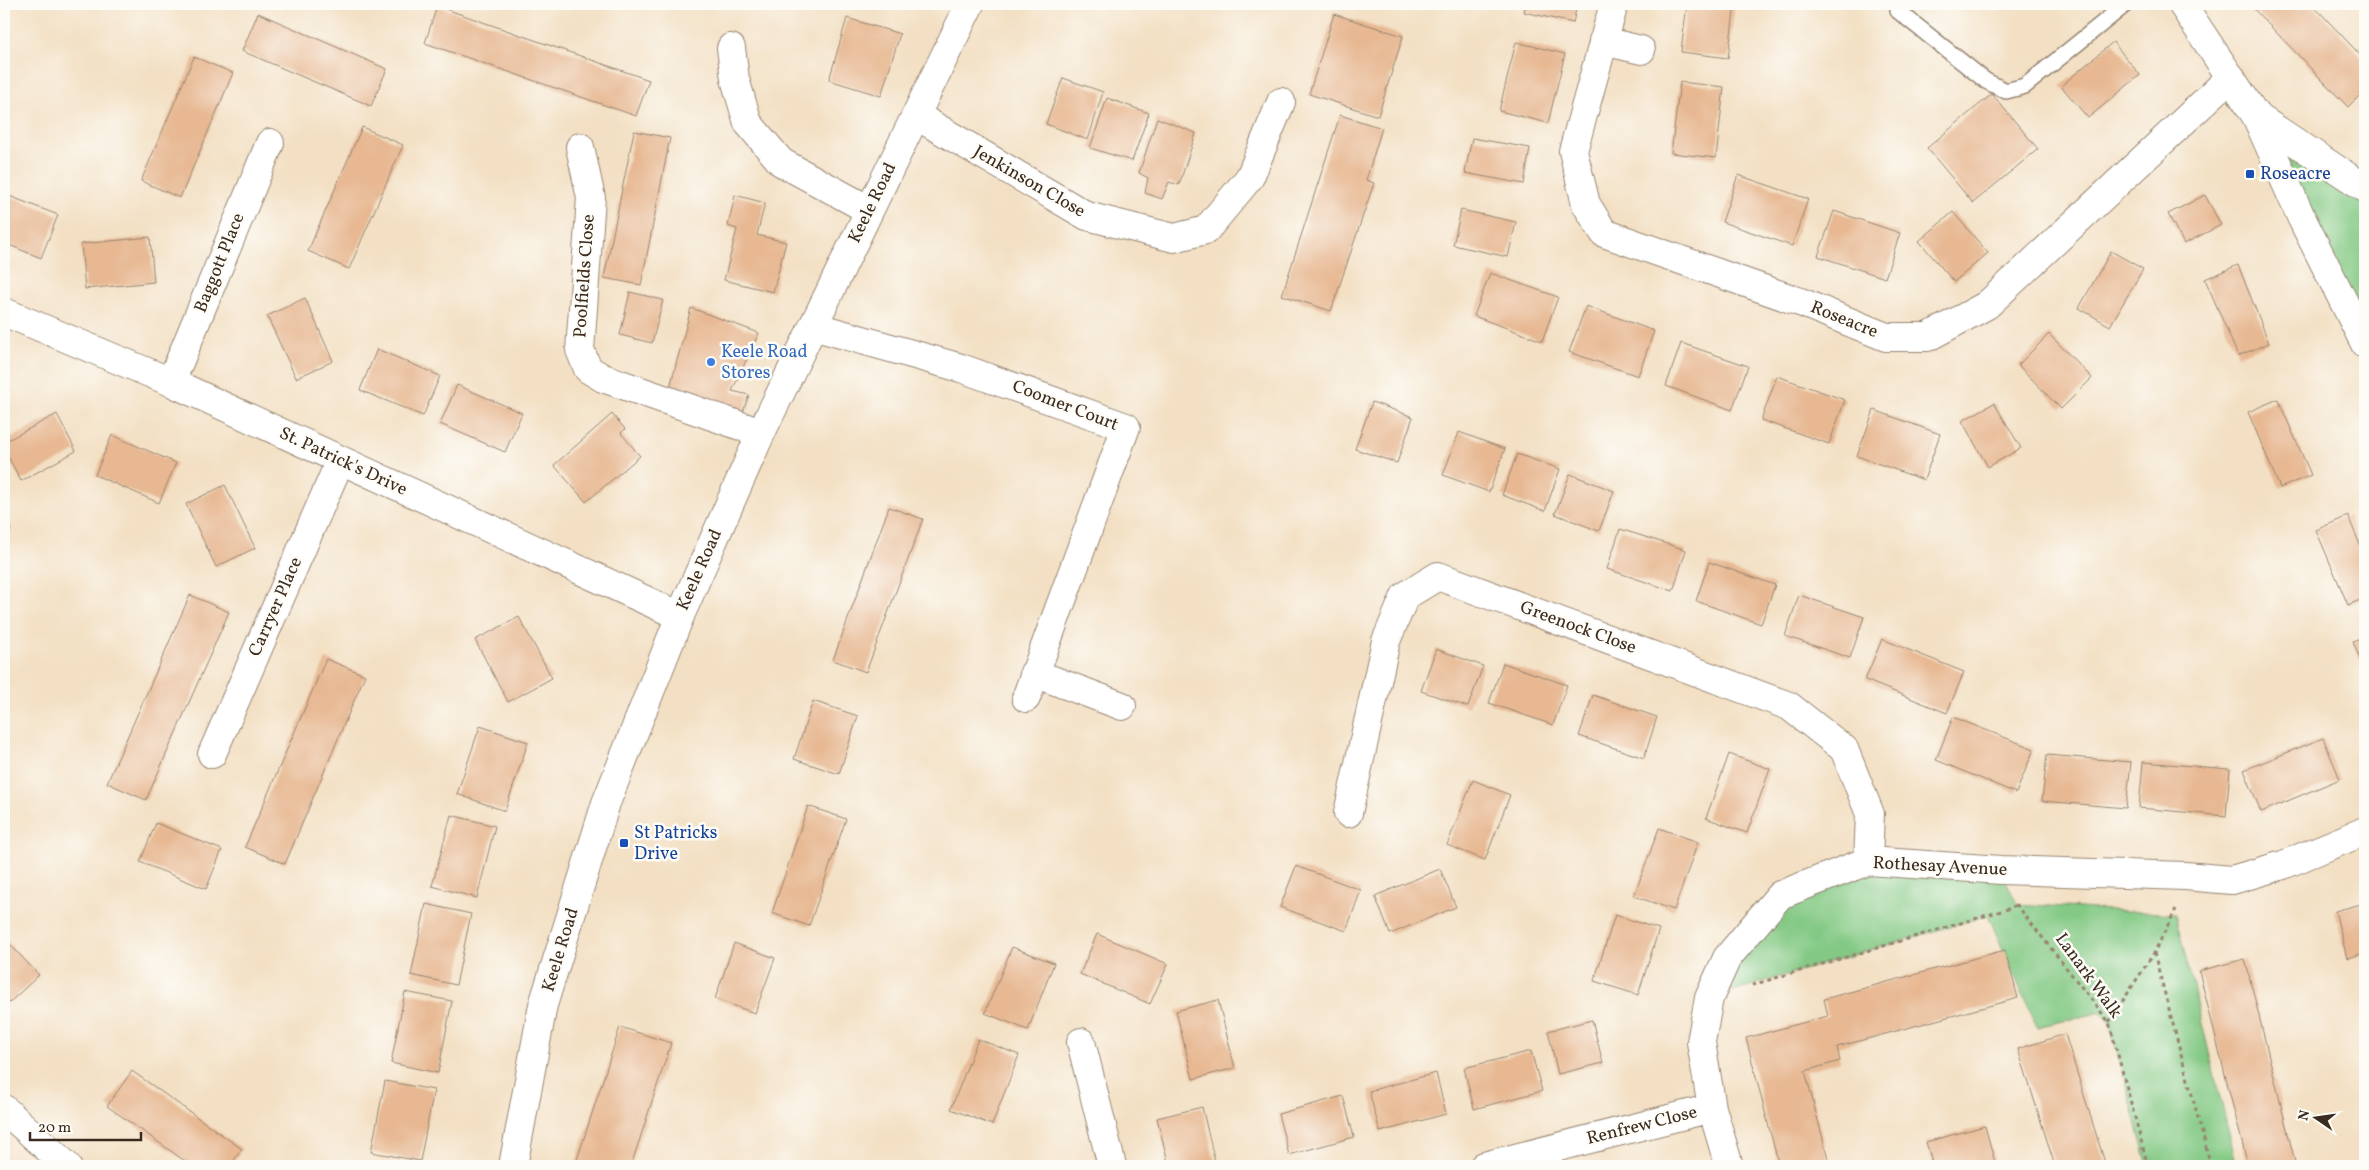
<svg xmlns="http://www.w3.org/2000/svg" width="2369" height="1170" font-family="Vollkorn,serif">
<style>
.green{fill:#83c984;stroke:#5f7a51}
.building{fill:#e7b892}
.lines{fill:none;stroke-linecap:round;stroke-linejoin:round}
.lane-casing{stroke:#978571;stroke-width:18}
.street-casing{stroke:#978571;stroke-width:30}
.secondary-casing{stroke:#978571;stroke-width:30}
.primary-casing{stroke:#978571;stroke-width:30}
.path{stroke:#978571;stroke-width:3;stroke-dasharray:4 4;stroke-linecap:butt}
.lane{stroke:#fff;stroke-width:15}
.street{stroke:#fff;stroke-width:28}
.secondary{stroke:#fff;stroke-width:28}
.primary{stroke:#fff;stroke-width:28}
.transit-dot{fill:#1a4fb4;stroke:#fdfcf7;stroke-width:2}
.shop-dot{fill:#3f7fe0;stroke:#fdfcf7;stroke-width:2}
.labels{text-anchor:middle;dominant-baseline:central;stroke-width:5;stroke-linejoin:round;paint-order:stroke}
.transit-label{font-size:18px;fill:#164399;stroke:#fdfcf7;text-anchor:start}
.street-label{font-size:18px;fill:#3b2a1e;stroke:#fdfcf7}
.shop-label{font-size:18px;fill:#366cbe;stroke:#fdfcf7;text-anchor:start}
</style>
<rect width="100%" height="100%" fill="#fdfcf7"/>
<filter id="ink" filterUnits="userSpaceOnUse"><feTurbulence type="fractalNoise" baseFrequency=".02" numOctaves="2"/><feDisplacementMap in="SourceGraphic" scale="10" xChannelSelector="R" yChannelSelector="G"/><feConvolveMatrix kernelMatrix="1 2 1 2 8 2 1 2 1" color-interpolation-filters="sRGB"/></filter>
<filter id="wash" filterUnits="userSpaceOnUse"><feTurbulence type="fractalNoise" baseFrequency=".0096" numOctaves="4" result="noise"/><feDisplacementMap in="SourceGraphic" scale="20" xChannelSelector="R" yChannelSelector="G"/><feGaussianBlur stdDeviation="1.12" result="paint"/><feColorMatrix in="noise" values="0 0 0 0 0 0 0 0 0 0 0 0 0 0 0 0 0 1.4 0 .05"/><feComposite in="paint" operator="in"/></filter>
<g filter="url(#wash)">
<rect width="100%" height="100%" fill="#f3e0c4"/>
<!-- green -->
<path class="green" d="M2256 116 2365 188V344Z
M1868 861 2001 870 2017 904 2175 914 2237 1166H2148L2109 1022 2102 1012 2037 1027 1988 915 1709 998 1780 895Z"/>
<g id="blocks">
<!-- building -->
<path class="building" d="M1526 4H1577L1573 23 1524 12Z
M1687 4H1735L1728 58 1681 52Z
M2249 4H2312L2365 60V90L2348 107Z
M437 6 649 80 636 116 425 43Z
M258 13 387 69 371 106 242 51Z
M1334 14 1403 36 1378 116 1309 94Z
M847 18 900 34 881 96 829 80Z
M1516 42 1565 54 1548 123 1499 111Z
M2113 42 2140 75 2088 118 2061 86Z
M194 57 233 73 180 198 141 181Z
M1063 78 1103 92 1088 140 1046 124Z
M1680 82 1724 87 1716 158 1671 153Z
M1992 94 2038 149 1973 203 1927 148Z
M1107 98 1149 113 1132 161 1090 148Z
M1340 115 1382 128 1366 180 1374 183 1331 311 1282 295Z
M1157 118 1196 133 1179 185 1169 182 1162 199 1145 193 1148 178 1139 173Z
M362 127 403 145 349 269 308 251Z
M634 131 670 138 641 285 604 278Z
M1472 138 1530 148 1524 184 1465 173Z
M1738 175 1808 199 1792 246 1722 222Z
M4 194 58 215 41 258 4 243Z
M735 195 765 203 757 235 786 242 773 292 724 280 737 229 728 226Z
M2205 195 2221 225 2184 244 2168 214Z
M1461 210 1516 222 1508 257 1453 245Z
M1834 211 1900 233 1885 278 1818 256Z
M1953 212 1988 253 1954 282 1919 241Z
M150 237 154 282 85 289 81 244Z
M2111 251 2143 269 2110 326 2079 308Z
M2238 265 2269 343 2238 356 2205 279Z
M1490 273 1558 297 1542 341 1474 316Z
M630 292 663 300 652 343 620 335Z
M305 298 333 361 296 378 267 316Z
M1586 306 1654 331 1638 376 1569 352Z
M691 308 759 333 732 391 749 395 742 415 669 391Z
M2049 334 2092 378 2061 409 2018 365Z
M1681 343 1748 366 1732 410 1666 386Z
M377 349 440 376 423 416 360 390Z
M1777 376 1845 400 1829 444 1761 420Z
M457 385 522 413 505 452 440 424Z
M2278 399 2311 475 2280 488 2248 412Z
M1372 402 1413 417 1397 463 1355 449Z
M1994 403 2021 448 1988 467 1962 421Z
M1874 410 1940 434 1924 480 1857 456Z
M57 414 76 451 21 481 4 449V442Z
M612 414 625 429 621 433 640 456 586 502 554 465Z
M1459 432 1505 449 1489 492 1443 475Z
M112 435 176 463 159 503 95 475Z
M1517 454 1560 469 1545 511 1502 495Z
M1570 474 1614 491 1599 531 1555 514Z
M225 485 255 548 216 567 186 504Z
M889 507 923 519 866 672 833 660Z
M2348 516 2365 557V598L2348 605 2316 530Z
M4 526 11 529 4 547Z
M1620 529 1686 550 1673 591 1607 569Z
M1709 562 1775 585 1761 624 1696 601Z
M190 595 229 612 146 800 107 783Z
M1799 595 1864 617 1850 658 1785 636Z
M519 617 552 678 508 702 475 640Z
M2365 637V672L2353 642Z
M1882 639 1964 672 1947 713 1865 680Z
M1436 649 1483 666 1468 707 1421 691Z
M326 659 365 675 285 864 245 847Z
M1503 663 1567 685 1553 725 1489 703Z
M1593 695 1657 717 1644 758 1579 736Z
M813 701 858 716 839 774 794 759Z
M1953 717 2034 749 2016 793 1936 760Z
M480 726 528 742 505 811 457 794Z
M2323 738 2340 779 2261 812 2244 770Z
M1729 754 1770 769 1747 833 1706 818Z
M2047 755 2131 762 2126 808 2042 801Z
M2143 762 2230 769 2226 816 2139 808Z
M1473 780 1510 795 1485 860 1447 845Z
M808 806 846 819 809 926 772 913Z
M451 815 495 826 477 898 432 886Z
M156 823 222 850 206 889 140 862Z
M1659 828 1698 842 1674 910 1634 896Z
M1296 866 1361 890 1346 931 1280 907Z
M1440 869 1456 907 1390 934 1375 896Z
M2365 903V953L2347 958 2335 911Z
M426 904 471 914 456 985 411 975Z
M1615 915 1659 929 1638 995 1594 981Z
M1097 934 1168 964 1150 1004 1080 974Z
M4 938 39 975 9 1003 4 998Z
M734 943 775 958 755 1013 715 999Z
M1012 947 1054 963 1028 1030 985 1013Z
M2005 950 2018 998 1837 1047 1840 1061 1805 1071 1829 1162 1813 1166H1779L1746 1038 1828 1016 1824 999Z
M2245 959 2296 1166H2248L2199 971Z
M405 992 452 1001 438 1073 391 1063Z
M1218 1000 1235 1068 1193 1079 1176 1011Z
M1592 1020 1603 1063 1558 1074 1548 1031Z
M620 1027 671 1043 631 1166H575Z
M2065 1034 2106 1166H2055L2018 1049Z
M978 1039 1019 1055 992 1125 951 1109Z
M1531 1051 1542 1091 1474 1109 1464 1068Z
M132 1071 242 1149 230 1166H192L107 1106Z
M1436 1073 1446 1114 1380 1132 1369 1091Z
M385 1081 434 1090 420 1161 371 1152Z
M1343 1096 1354 1137 1289 1155 1278 1114Z
M1202 1107 1216 1166H1169L1157 1118Z
M1985 1126 1996 1166H1933L1926 1142Z"/>
</g>
</g>
<g filter="url(#ink)">
<use href="#blocks" fill-opacity="0" stroke="#978571" stroke-width="1"/>
<g class="lines">
<defs>
<path id="lane" d="M1898 11 1986 81 2006 91 2025 86 2126 4"/>
<path id="street" d="M1614 4 1573 151 1586 204 1604 233 1803 303 1886 337H1928L1987 305 2231 77
M1603 41 1641 50
M731 48 735 79 748 123 781 162 869 210
M917 116 1087 216 1174 238 1206 230 1250 177 1281 102
M2256 116 2365 188
M580 147 591 198 580 350 588 369 603 378 761 433
M4 312 171 382 680 616
M813 326 961 368 1126 427 1026 698
M171 382 270 143
M1034 673 1122 706
M212 754 340 461
M1348 813 1386 641 1405 596 1438 576 1789 706 1844 749 1870 814 1868 861
M1081 1042 1112 1166
M4 1109 67 1166
M1484 1166 1712 1108
M1729 1166 1712 1108 1701 1042 1709 998 1727 958 1780 895 1868 861 2001 870 2185 876 2232 880 2283 865 2365 831"/>
<path id="secondary" d="M2182 4 2256 116 2302 219 2365 344"/>
<path id="primary" d="M513 1166 543 1005 606 803 680 616 761 433 970 4"/>
</defs>
<!-- lane casing -->
<use href="#lane" class="lane-casing"/>
<!-- street casing -->
<use href="#street" class="street-casing"/>
<!-- secondary casing -->
<use href="#secondary" class="secondary-casing"/>
<!-- primary casing -->
<use href="#primary" class="primary-casing"/>
<!-- path -->
<path class="path" d="M2016 904 2109 1022 2148 1166
M2154 953 2211 1166
M1752 985 2008 909 2016 905
M2109 1022 2154 953 2176 909"/>
<!-- lane -->
<use href="#lane" class="lane"/>
<!-- street -->
<use href="#street" class="street"/>
<!-- secondary -->
<use href="#secondary" class="secondary"/>
<!-- primary -->
<use href="#primary" class="primary"/>
</g>
</g>
<!-- markers -->
<g class="transit-dot">
<rect x="2245" y="169" width="10" height="10" rx="2.5"/>
<rect x="619" y="838" width="10" height="10" rx="2.5"/>
</g>
<circle class="shop-dot" cx="711" cy="362" r="5"/>
<g class="labels">
<!-- transit labels -->
<g class="transit-label">
<text x="2260" y="174">Roseacre</text>
<text x="634" y="833">St Patricks<tspan x="634" dy="21">Drive</tspan></text>
</g>
<!-- street labels -->
<g class="street-label">
<text transform="translate(1029 182) rotate(30)">Jenkinson Close</text>
<text transform="translate(873 203) rotate(-64)">Keele Road</text>
<text transform="translate(220 263) rotate(-68)">Baggott Place</text>
<text transform="translate(585 276) rotate(-86)">Poolfields Close</text>
<text transform="translate(1844 320) rotate(22)">Roseacre</text>
<text transform="translate(1065 406) rotate(21)">Coomer Court</text>
<text transform="translate(343 462) rotate(25)">St. Patrick's Drive</text>
<text transform="translate(700 570) rotate(-66)">Keele Road</text>
<text transform="translate(276 607) rotate(-66)">Carryer Place</text>
<text transform="translate(1578 628) rotate(20)">Greenock Close</text>
<text transform="translate(1940 867) rotate(3)">Rothesay Avenue</text>
<text transform="translate(561 950) rotate(-73)">Keele Road</text>
<text transform="translate(2088 976) rotate(54)">Lanark Walk</text>
<text transform="translate(1642 1126) rotate(-14)">Renfrew Close</text>
</g>
<!-- shop labels -->
<g class="shop-label">
<text x="721" y="352">Keele Road<tspan x="721" dy="21">Stores</tspan></text>
</g>
</g>
<!-- margin -->
<rect width="2369" height="1170" fill="none" stroke="#fdfcf7" stroke-width="20"/>
<!-- north arrow -->
<g transform="translate(2316 1118) rotate(283)" stroke="#fdfcf7" stroke-width="4" paint-order="stroke">
<path d="M0-4L9 19L0 12L-9 19Z" fill="#3b2a1e"/>
<text y="-8" font-size="14" font-weight="bold" text-anchor="middle" fill="#3b2a1e">N</text>
</g>
<!-- scale -->
<path d="M30 1132v8h111v-8" fill="none" stroke="#3b2a1e" stroke-width="2.5"/>
<text x="38" y="1132" font-size="15" fill="#3b2a1e" stroke="#fdfcf7" stroke-width="4" paint-order="stroke">20 m</text>
</svg>
